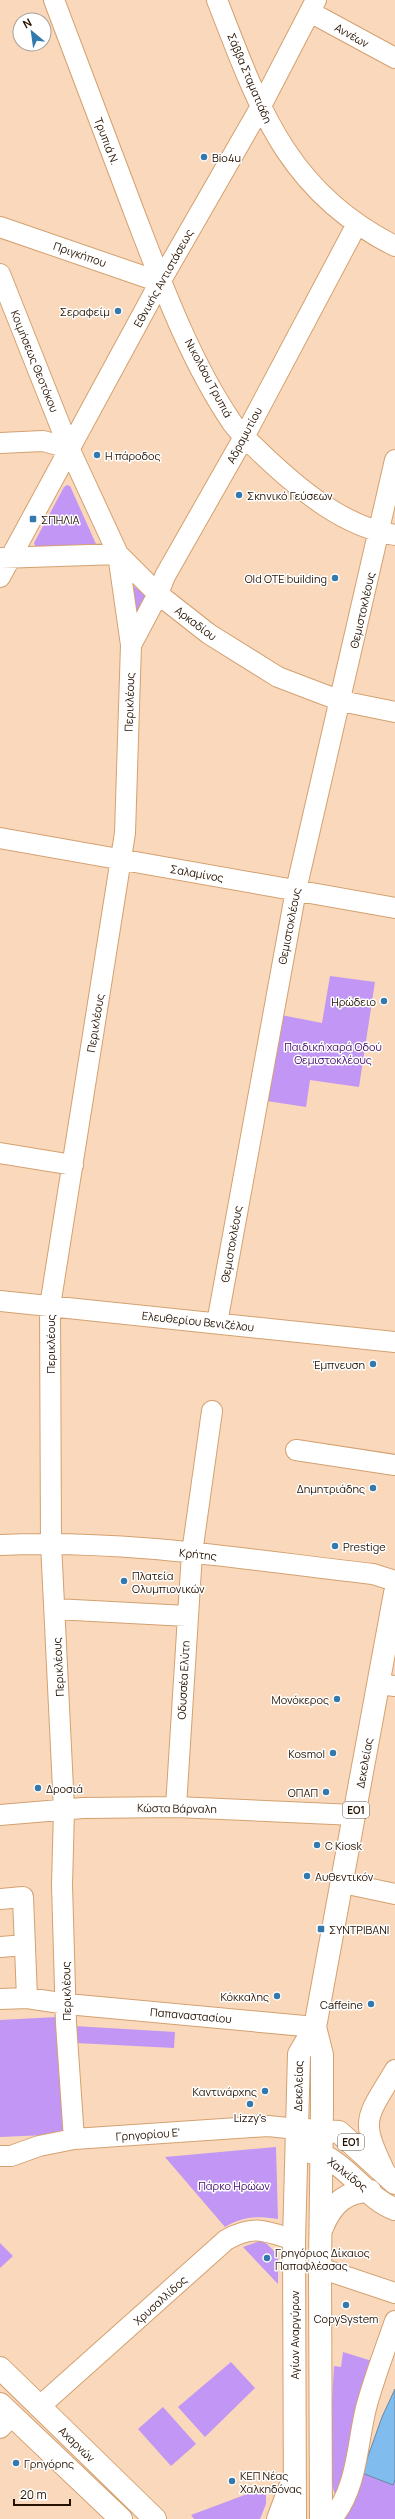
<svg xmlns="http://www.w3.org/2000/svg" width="395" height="2519" font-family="Manrope,sans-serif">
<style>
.green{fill:#c196f5}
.water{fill:#80bcee;stroke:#6489a7}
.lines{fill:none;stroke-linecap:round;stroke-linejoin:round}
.minor-casing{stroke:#d4a170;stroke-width:22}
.major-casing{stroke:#d4a170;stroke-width:24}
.minor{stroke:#fff;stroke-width:20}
.major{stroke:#fff;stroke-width:22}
.poi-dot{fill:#3379ae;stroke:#fff;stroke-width:1.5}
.labels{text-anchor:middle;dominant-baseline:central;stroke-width:3;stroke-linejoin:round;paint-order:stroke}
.shield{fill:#fff;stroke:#66584c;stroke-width:1}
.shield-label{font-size:10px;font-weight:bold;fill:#241100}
.street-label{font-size:11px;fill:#241100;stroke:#fff}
.poi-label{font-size:11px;fill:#241100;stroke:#fff;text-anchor:start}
.park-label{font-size:11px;fill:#410769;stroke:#fff}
</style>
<rect width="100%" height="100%" fill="#f9d8bb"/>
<!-- green -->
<path class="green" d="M67 485 70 486 96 544 36 548 34 543 64 487Z
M131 584 149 598 136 624Z
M330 976 375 982 359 1087 310 1080 306 1107 267 1101 281 1015 322 1023Z
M57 2017 70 2134 0 2137V2020Z
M74 2026 175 2032 174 2048 76 2043Z
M276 2147 278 2219C256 2216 244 2216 225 2227L165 2157Z
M260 2241 267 2244 278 2255V2284L243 2247Z
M0 2243 13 2256 0 2268Z
M343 2352 372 2361 356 2409 346 2459V2476L339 2493 335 2494C326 2474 333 2392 334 2366L341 2367Z
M231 2362 255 2388 205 2437 178 2407Z
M163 2407 196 2444 171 2466 138 2429Z
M362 2473 393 2485 395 2480V2519H343C355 2505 358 2491 362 2473Z
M266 2487V2504L260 2519H194L191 2515Z"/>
<!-- water -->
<path class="water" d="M395 2389V2480L393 2485 362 2473 382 2417Z"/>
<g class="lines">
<defs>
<path id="minor" d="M54 0C81 72 109 145 136 217 163 287 191 363 233 424 242 436 253 445 263 455 300 490 344 527 395 535
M217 0C258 105 286 192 395 246
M310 12 395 58
M0 227 160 282
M0 274 69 448 118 554 158 594 209 634 278 677 341 701 395 712
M0 443 43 441 69 448
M0 558 118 554 131 645 125 833 50 1306 51 1543 64 1809 62 1885 66 2023 74 2139
M0 577 160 282 260 108 316 0
M131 645 158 594 165 576 244 437 357 224
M0 838 395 908
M0 1153 73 1165
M0 1301 395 1342
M217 1323 296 890 395 460
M296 1450 395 1465
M0 1545C125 1539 249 1560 373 1574L395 1581
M55 1609 187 1616
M378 1684 395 1686
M176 1807 192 1553 212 1411
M0 1815 83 1808 176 1807 355 1815
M343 1883 395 1894
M0 1899 23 1897 27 1998
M0 1947 25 1945
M0 1999 27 1998 67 2004 315 2027
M0 2156H11L39 2146 74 2139 268 2126 297 2129
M385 2172C359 2118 366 2119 395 2070
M320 2268 395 2293
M39 2407 226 2240C254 2224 266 2231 294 2240
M0 2428 12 2416
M331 2519C357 2491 357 2444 366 2408 374 2378 385 2350 395 2321"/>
<path id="major" d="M315 2027 322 2055V2109L320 2268 321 2519
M306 2130 339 2132 395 2183
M310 2152C343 2156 365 2199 395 2209
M322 2228C331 2205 345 2191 370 2191
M0 2368 155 2519
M0 2404 121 2519
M278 2519 290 2487
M295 2519 294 2240 299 2054 315 2027 395 1593"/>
</defs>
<!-- minor casing -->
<use href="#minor" class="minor-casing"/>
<!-- major casing -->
<use href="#major" class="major-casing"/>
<!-- minor -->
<use href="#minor" class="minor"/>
<!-- major -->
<use href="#major" class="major"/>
</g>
<!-- markers -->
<g class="poi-dot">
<circle cx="204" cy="157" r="4"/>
<circle cx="118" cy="311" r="4"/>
<circle cx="97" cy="455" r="4"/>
<circle cx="239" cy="495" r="4"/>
<rect x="29" y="515" width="8" height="8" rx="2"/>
<circle cx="335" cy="578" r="4"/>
<circle cx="384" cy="1001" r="4"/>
<circle cx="373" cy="1364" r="4"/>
<circle cx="373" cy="1488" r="4"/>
<circle cx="335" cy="1546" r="4"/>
<circle cx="124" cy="1581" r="4"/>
<circle cx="337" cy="1699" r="4"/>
<circle cx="333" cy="1753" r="4"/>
<circle cx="38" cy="1788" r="4"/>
<circle cx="326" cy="1792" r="4"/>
<circle cx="317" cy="1845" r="4"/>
<circle cx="307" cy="1876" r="4"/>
<rect x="317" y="1925" width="8" height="8" rx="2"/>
<circle cx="277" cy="1996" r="4"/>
<circle cx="371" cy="2004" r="4"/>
<circle cx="265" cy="2091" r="4"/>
<circle cx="250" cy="2104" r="4"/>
<circle cx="267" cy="2258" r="4"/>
<circle cx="346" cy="2305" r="4"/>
<circle cx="16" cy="2463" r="4"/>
<circle cx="232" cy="2481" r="4"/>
</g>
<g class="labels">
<!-- shield labels -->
<g class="shield">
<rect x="343" y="1802" width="26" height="16" rx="3"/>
<rect x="338" y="2134" width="26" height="16" rx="3"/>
</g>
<g class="shield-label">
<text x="356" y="1810">ΕΟ1</text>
<text x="351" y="2142">ΕΟ1</text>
</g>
<!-- street labels -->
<g class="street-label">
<text transform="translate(352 35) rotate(29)">Αννέων</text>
<text transform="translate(250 78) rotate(67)">Σάββα Σταματιάδη</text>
<text transform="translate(107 141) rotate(69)">Τρυπιά Ν.</text>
<text transform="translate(80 254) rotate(19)">Πριγκήπου</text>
<text transform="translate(163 278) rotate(-61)">Εθνικής Αντιστάσεως</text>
<text transform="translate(35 361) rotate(68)">Κοιμήσεως Θεοτόκου</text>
<text transform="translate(209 378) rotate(62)">Νικολάου Τρυπιά</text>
<text transform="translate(244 435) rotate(-62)">Αδραμυτίου</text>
<text transform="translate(362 610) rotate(-77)">Θεμιστοκλέους</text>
<text transform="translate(196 623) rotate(37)">Αρκαδίου</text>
<text transform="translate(129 702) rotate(-88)">Περικλέους</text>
<text transform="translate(197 873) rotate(10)">Σαλαμίνος</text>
<text transform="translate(289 926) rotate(-79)">Θεμιστοκλέους</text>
<text transform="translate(95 1023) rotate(-81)">Περικλέους</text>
<text transform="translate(231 1244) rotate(-80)">Θεμιστοκλέους</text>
<text transform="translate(198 1321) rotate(6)">Ελευθερίου Βενιζέλου</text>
<text transform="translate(50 1344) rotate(-90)">Περικλέους</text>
<text transform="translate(198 1554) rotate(6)">Κρήτης</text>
<text transform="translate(58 1667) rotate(-93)">Περικλέους</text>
<text transform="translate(183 1680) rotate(-87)">Οδυσσέα Ελύτη</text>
<text transform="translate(364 1763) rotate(-80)">Δεκελείας</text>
<text transform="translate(177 1808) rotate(1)">Κώστα Βάρναλη</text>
<text transform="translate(66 1991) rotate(-91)">Περικλέους</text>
<text transform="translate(191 2015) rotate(5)">Παπαναστασίου</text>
<text transform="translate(298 2086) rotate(-89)">Δεκελείας</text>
<text transform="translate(148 2134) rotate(-4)">Γρηγορίου Ε'</text>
<text transform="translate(348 2174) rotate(38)">Χαλκίδος</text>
<text transform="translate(160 2300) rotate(-42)">Χρυσαλλίδος</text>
<text transform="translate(294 2335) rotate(-90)">Αγίων Αναργύρων</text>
<text transform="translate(77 2444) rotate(44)">Αχαρνών</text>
</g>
<!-- poi labels -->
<g class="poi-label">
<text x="212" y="157">Bio4u</text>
<text x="110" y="311" text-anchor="end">Σεραφείμ</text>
<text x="105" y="455">Η πάροδος</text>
<text x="247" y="495">Σκηνικό Γεύσεων</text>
<text x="41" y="519">ΣΠΗΛΙΑ</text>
<text x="327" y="578" text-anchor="end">Old OTE building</text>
<text x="376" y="1001" text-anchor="end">Ηρώδειο</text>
<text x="365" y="1364" text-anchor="end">Έμπνευση</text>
<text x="365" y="1488" text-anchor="end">Δημητριάδης</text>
<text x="343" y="1546">Prestige</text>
<text x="132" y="1575">Πλατεία<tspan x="132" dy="13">Ολυμπιονικών</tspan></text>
<text x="329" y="1699" text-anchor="end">Μονόκερος</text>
<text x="325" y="1753" text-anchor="end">Kosmol</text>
<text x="46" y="1788">Δροσιά</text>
<text x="318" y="1792" text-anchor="end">ΟΠΑΠ</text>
<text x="325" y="1845">C Kiosk</text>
<text x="315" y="1876">Αυθεντικόν</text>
<text x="329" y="1929">ΣΥΝΤΡΙΒΑΝΙ</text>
<text x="269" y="1996" text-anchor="end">Κόκκαλης</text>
<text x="363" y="2004" text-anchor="end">Caffeine</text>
<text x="257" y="2091" text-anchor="end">Καντινάρχης</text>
<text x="250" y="2117" text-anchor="middle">Lizzy's</text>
<text x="275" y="2252">Γρηγόριος Δίκαιος<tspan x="275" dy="13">Παπαφλέσσας</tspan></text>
<text x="346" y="2318" text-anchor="middle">CopySystem</text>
<text x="24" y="2463">Γρηγόρης</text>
<text x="240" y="2475">ΚΕΠ Νέας<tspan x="240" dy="13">Χαλκηδόνας</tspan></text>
</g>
<!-- park labels -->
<g class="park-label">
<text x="333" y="1046">Παιδική χαρά Οδού<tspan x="333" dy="13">Θεμιστοκλέους</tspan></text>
<text x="234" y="2185">Πάρκο Ηρώων</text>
</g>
</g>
<!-- north arrow -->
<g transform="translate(32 32) rotate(331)"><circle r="19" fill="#ffffff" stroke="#a7a099"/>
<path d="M0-3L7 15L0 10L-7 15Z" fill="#3379ae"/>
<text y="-6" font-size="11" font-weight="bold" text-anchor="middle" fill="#241100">N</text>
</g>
<!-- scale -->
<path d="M14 2499v6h56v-6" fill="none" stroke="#241100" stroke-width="2"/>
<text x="20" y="2499" font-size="12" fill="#241100" stroke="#ffffff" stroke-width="3" paint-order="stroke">20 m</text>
</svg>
